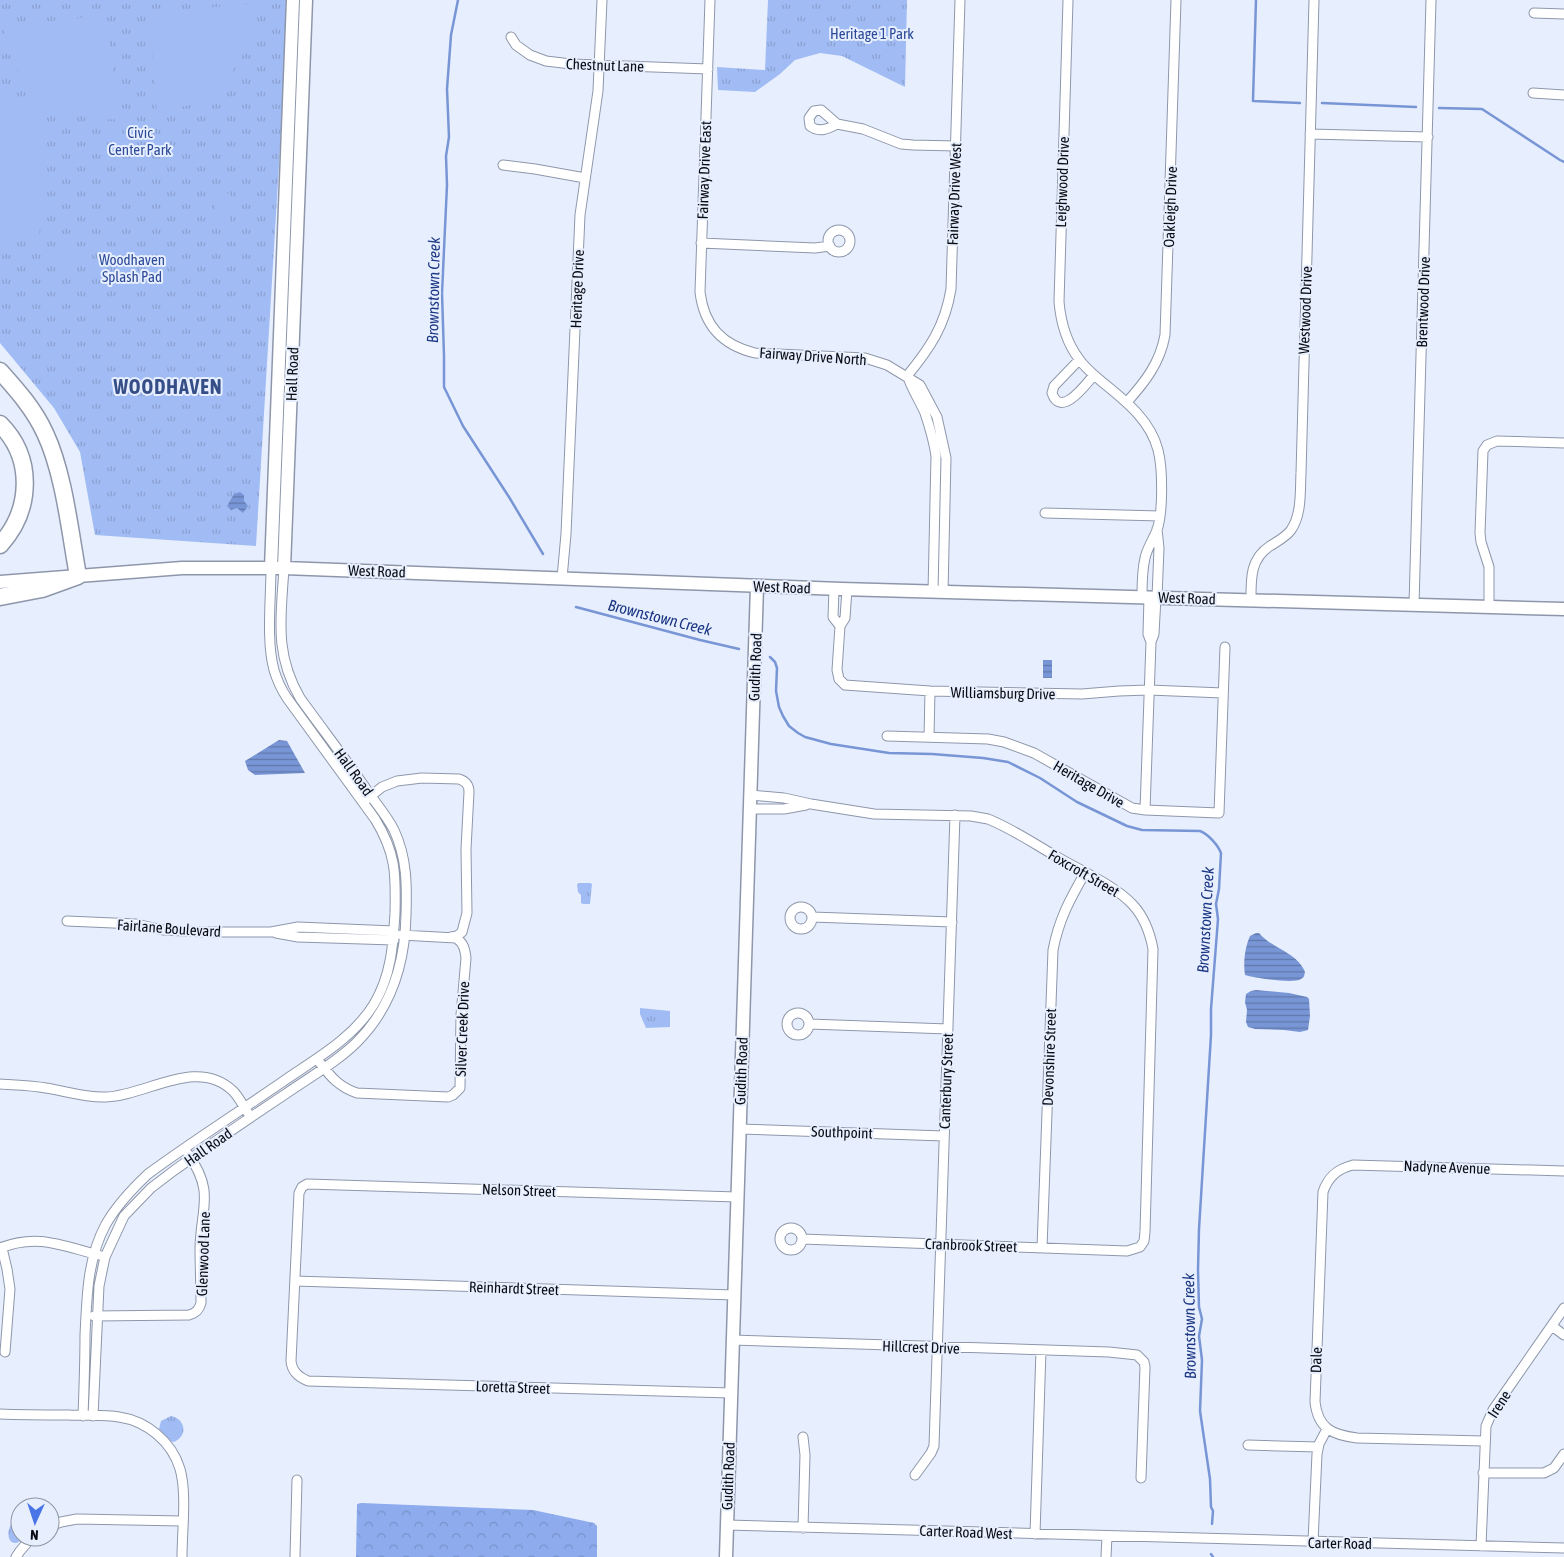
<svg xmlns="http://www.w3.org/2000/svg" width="1564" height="1557" font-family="'Asap Condensed',sans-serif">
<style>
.grass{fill:url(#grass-tufts)}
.forest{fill:url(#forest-crowns)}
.pitch{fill:#a1bbf4}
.water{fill:url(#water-rules)}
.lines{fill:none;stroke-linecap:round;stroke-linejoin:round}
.stream{stroke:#7895d5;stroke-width:2.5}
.street-casing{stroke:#8e97aa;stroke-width:11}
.secondary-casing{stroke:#8e97aa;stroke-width:15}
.highway-casing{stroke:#8e97aa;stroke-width:19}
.street{stroke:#fff;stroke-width:9}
.secondary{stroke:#fff;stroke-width:12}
.highway{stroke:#fff;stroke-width:16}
.labels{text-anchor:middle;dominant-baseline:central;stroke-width:4;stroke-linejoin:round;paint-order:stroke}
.park-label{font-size:15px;fill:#2c4a97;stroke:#e7efff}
.street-label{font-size:15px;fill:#090c13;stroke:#e7efff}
.water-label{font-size:16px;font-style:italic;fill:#1c3783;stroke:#e7efff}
.district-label{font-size:20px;font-weight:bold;letter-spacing:1px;fill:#364e87;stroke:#e7efff}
</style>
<defs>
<pattern id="grass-tufts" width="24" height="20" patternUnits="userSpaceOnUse" patternTransform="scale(1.25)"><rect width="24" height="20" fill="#a1bbf4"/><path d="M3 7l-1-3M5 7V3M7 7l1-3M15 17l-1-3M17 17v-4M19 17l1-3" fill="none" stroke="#89a0d0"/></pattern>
<pattern id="forest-crowns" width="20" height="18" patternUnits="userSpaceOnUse" patternTransform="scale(1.25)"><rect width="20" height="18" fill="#8dabed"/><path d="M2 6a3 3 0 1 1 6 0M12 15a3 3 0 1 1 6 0" fill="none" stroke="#7892ca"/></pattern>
<pattern id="water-rules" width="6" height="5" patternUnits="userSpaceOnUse" patternTransform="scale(1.25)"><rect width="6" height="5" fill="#7895d5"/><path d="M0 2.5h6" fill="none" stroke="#6178ac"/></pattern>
</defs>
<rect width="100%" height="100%" fill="#e7efff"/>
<!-- grass -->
<path class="grass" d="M0 0H286L282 115 256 546 95 535 80 452 54 408 0 343Z
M768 0H907L905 87 842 56 820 53 795 60 780 74 755 92 718 90 717 67 765 70Z
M580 883H590L592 884 590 904H583L581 903V895L578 892 577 884Z
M640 1008 670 1011V1027L646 1028 640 1014Z
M171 1416C186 1419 188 1436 174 1442L170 1441 159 1429 161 1421Z
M20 1520V1537H25C12 1551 4 1538 11 1524Z"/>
<!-- forest -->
<path class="forest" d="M361 1503 533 1510 594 1523 597 1526V1557H356L357 1504Z"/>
<!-- pitch -->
<path class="pitch" d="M253 4 251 33 240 61 225 81 202 101 157 114 149 12Z
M106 15 120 119 95 120 65 111 32 92 17 69 2 27Z
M0 102 46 104 39 242 0 240Z
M216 193 231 194 230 224 214 223Z
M59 238 77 239 76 261 58 260Z"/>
<!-- water -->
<path class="water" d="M240 492 244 495V501L248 506 243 513 237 508 231 510 227 506 234 494Z
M1043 660H1052V678H1043Z
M279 740 287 741 305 773 255 775 248 770 245 761Z
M1256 933H1259C1271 948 1298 953 1305 972 1304 975 1305 977 1301 979 1294 984 1254 978 1245 975 1243 963 1245 947 1250 936Z
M1256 990 1289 993 1307 997 1309 999 1310 1016 1308 1030 1300 1032 1284 1030 1255 1029 1248 1027 1246 1022 1247 1010 1245 1002 1246 994 1251 991Z"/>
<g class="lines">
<!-- stream -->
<path class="stream" d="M458 0 451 35 447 89 449 137 446 156 447 185 442 293 444 356V387L463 426 509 497 543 554
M1256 0 1253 100V101L1300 103
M1322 103 1416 107
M1439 108 1482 109 1560 160 1564 162
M576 607 700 640 739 649
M770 657 775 662 777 668 776 691 779 707 783 716 789 726 798 733 805 737 831 744 889 753 932 754 983 758 1008 762 1040 778 1077 802 1127 826 1142 830 1200 831C1208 834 1218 845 1221 853L1219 889 1216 904 1218 919 1211 1009V1035L1199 1229 1198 1270 1199 1307 1202 1319 1199 1336 1202 1360 1200 1411 1210 1479 1211 1507 1213 1511 1212 1524
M1211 1554 1213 1557"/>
<defs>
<path id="street" d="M710 0 700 292C704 326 722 345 755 353L865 358 887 365 920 385 937 417 946 458 943 592
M1068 0 1059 302C1061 324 1066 342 1079 359 1085 368 1093 374 1101 381 1124 400 1150 419 1158 450 1163 469 1163 513 1157 530 1153 540 1147 548 1145 558 1142 571 1142 584 1142 596
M1534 13 1564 14
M511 37 516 45 530 55 546 61 571 64 708 69
M1533 93 1564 95
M837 124C828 129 819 133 810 126L809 118 814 111 821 110 837 124 863 129 901 144 913 145 956 146
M1310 134 1428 137
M503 165 535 169 585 178
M828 241a11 11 0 1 1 22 0a11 11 0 1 1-22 0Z
M701 243 815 248 830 246
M1079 360 1054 386 1052 393C1061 419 1086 384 1094 375
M907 376C930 348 945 326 951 289L960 0
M908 377C912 390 920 401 925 413 930 428 934 441 936 456L933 592
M1127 402C1145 382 1160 363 1165 335L1176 0
M1045 513 1160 516
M1157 529 1159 548 1157 597
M562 578 566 534 580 215 598 91 602 0
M834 589 833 617 840 626
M847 589 845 618 840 626 837 670 839 679 845 685 930 691 1082 694 1119 691 1149 690 1223 693
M1251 600C1251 579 1250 559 1270 546 1278 541 1286 537 1291 530 1302 514 1300 491 1301 473L1314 0
M1414 605 1431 0
M1489 607V567L1481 542 1480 533 1483 451 1487 445 1497 441 1564 443
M1151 642 1154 634 1156 597
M887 736 988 739 1004 742 1034 753 1132 808 1145 810 1219 813 1225 647
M929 737 930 691
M751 795 784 798 811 804 874 814 971 816 988 819C1013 829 1036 845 1059 858 1081 871 1116 886 1133 905 1145 918 1150 933 1153 949L1145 1232 1144 1241 1140 1247 1127 1251 802 1239
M367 799 382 787 397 781 422 778 459 779C465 781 469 784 469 792L466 849 467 913 462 932 457 936 451 937
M750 809H784L806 805
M1145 810 1151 642 1148 634 1149 597
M790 918a11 11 0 1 1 22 0a11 11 0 1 1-22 0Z
M812 917 952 922
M67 921 136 924 163 930 206 932H271L298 927 394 931
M276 933 298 937 394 940
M787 1024a11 11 0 1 1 22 0a11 11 0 1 1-22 0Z
M809 1024 948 1029
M320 1063C331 1077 339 1087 357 1093L448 1097 453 1095 460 1088 461 1015 466 958C465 950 464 943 456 938L401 935
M0 1084C15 1085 31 1085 46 1088 65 1091 86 1098 106 1097 146 1096 197 1056 233 1091 239 1097 243 1106 248 1113
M740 1129 944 1136
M780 1239a11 11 0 1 1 22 0a11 11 0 1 1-22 0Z
M0 1248C38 1233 62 1246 99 1255
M2 1248 7 1269 10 1289 5 1352
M1042 1248 1053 950C1059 919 1070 899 1085 873
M295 1281 734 1295
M94 1316 189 1315C196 1313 199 1310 201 1303 201 1284 200 1266 200 1248 201 1207 215 1192 188 1154
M1552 1326 1564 1335
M732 1340 1109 1352 1137 1355 1144 1362 1145 1367 1141 1478
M731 1393 308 1381C299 1377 292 1372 291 1361L299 1193 302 1187 307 1184 737 1197
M0 1414C23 1415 46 1415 69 1415 86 1416 103 1414 119 1417 147 1421 172 1442 180 1469 187 1493 182 1531 182 1557
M83 1416C84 1389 85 1362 85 1335 87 1297 87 1259 106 1224 117 1205 132 1189 148 1174 193 1141 242 1110 288 1078 319 1057 354 1037 374 1004 391 976 393 946 395 913 396 874 396 853 375 819L287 698C281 689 277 680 274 670 266 641 271 598 271 568
M93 1416 99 1286 105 1257 124 1216 151 1188 172 1172C209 1145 248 1119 287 1093 310 1077 337 1062 357 1042 392 1007 405 963 406 915 407 885 407 858 394 830 388 818 379 807 371 796 348 762 323 730 300 698 274 653 281 617 284 568
M1484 1441 1357 1438C1333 1435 1318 1429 1315 1402L1323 1192C1328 1177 1337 1169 1353 1165L1564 1171
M1248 1445 1318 1447
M1483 1473H1544L1554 1468 1564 1454
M915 1475 931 1453 934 1446 955 815
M727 1525 1564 1548
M50 1526 61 1522 77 1519 182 1521
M803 1528 805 1455 803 1437
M1035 1534 1041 1350
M1313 1542 1317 1454 1319 1444 1327 1429
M1481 1546 1486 1426 1493 1410 1564 1308
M16 1557 20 1551 32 1537
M295 1557 297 1480
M1106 1557 1107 1536"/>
<path id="secondary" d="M271 568 293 0
M284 568 306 0
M0 582 182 568H284L841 589 1564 609
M726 1557 757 586"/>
<path id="highway" d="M0 371C17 390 34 409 45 433 64 473 70 532 78 576L42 589 0 597
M0 424C34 458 32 510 0 545"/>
</defs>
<!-- street casing -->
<use href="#street" class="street-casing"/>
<!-- secondary casing -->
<use href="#secondary" class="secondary-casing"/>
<!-- highway casing -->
<use href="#highway" class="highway-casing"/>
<!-- street -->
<use href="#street" class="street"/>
<!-- secondary -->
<use href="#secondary" class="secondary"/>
<!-- highway -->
<use href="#highway" class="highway"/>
</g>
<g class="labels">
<!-- park labels -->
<g class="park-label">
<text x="872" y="33">Heritage 1 Park</text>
<text x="140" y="132">Civic<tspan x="140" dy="17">Center Park</tspan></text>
<text x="132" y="259">Woodhaven<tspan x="132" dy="17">Splash Pad</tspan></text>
</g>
<!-- street labels -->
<g class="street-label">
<text transform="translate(605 65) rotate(2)">Chestnut Lane</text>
<text transform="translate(704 170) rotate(-88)">Fairway Drive East</text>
<text transform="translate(1062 182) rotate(-88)">Leighwood Drive</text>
<text transform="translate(954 194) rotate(-88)">Fairway Drive West</text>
<text transform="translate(1170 207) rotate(-88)">Oakleigh Drive</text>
<text transform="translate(577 289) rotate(-88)">Heritage Drive</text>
<text transform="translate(1423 302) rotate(-88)">Brentwood Drive</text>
<text transform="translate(1305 310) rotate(-88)">Westwood Drive</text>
<text transform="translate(813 356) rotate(4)">Fairway Drive North</text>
<text transform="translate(292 374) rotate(-88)">Hall Road</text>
<text transform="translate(377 571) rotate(2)">West Road</text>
<text transform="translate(782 587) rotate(2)">West Road</text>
<text transform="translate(1187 598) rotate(2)">West Road</text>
<text transform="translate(755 667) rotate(-88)">Gudith Road</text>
<text transform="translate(1003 693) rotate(1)">Williamsburg Drive</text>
<text transform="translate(354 772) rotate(54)">Hall Road</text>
<text transform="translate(1089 784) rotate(30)">Heritage Drive</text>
<text transform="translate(1084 873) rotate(30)">Foxcroft Street</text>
<text transform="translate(169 928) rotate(4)">Fairlane Boulevard</text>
<text transform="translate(462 1029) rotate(-88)">Silver Creek Drive</text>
<text transform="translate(1049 1057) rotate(-88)">Devonshire Street</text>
<text transform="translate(741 1071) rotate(-88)">Gudith Road</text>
<text transform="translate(946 1081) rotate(-88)">Canterbury Street</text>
<text transform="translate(842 1132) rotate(2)">Southpoint</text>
<text transform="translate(208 1147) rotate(-35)">Hall Road</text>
<text transform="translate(1447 1167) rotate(2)">Nadyne Avenue</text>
<text transform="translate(519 1190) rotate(2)">Nelson Street</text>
<text transform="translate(971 1245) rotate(2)">Cranbrook Street</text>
<text transform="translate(203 1254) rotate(-88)">Glenwood Lane</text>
<text transform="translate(514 1288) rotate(2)">Reinhardt Street</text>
<text transform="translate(921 1347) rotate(2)">Hillcrest Drive</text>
<text transform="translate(1316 1360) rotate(-88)">Dale</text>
<text transform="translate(513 1387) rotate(2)">Loretta Street</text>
<text transform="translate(1499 1404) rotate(-57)">Irene</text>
<text transform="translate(728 1476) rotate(-88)">Gudith Road</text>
<text transform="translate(966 1532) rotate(2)">Carter Road West</text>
<text transform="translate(1340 1543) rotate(1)">Carter Road</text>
</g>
<!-- water labels -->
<g class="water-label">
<text transform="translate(433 290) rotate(-89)">Brownstown Creek</text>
<text transform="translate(660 617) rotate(14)">Brownstown Creek</text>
<text transform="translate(1205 920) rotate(-87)">Brownstown Creek</text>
<text transform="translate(1189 1326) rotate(-91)">Brownstown Creek</text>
</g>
<!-- district labels -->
<g class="district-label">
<text x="168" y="386">WOODHAVEN</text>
</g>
</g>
<!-- north arrow -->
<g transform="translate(35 1522) rotate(183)"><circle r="24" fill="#e7efff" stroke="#8e94a1"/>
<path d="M0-4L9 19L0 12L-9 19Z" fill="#4975e7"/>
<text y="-8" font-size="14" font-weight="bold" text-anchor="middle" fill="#090c13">N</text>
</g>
</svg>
